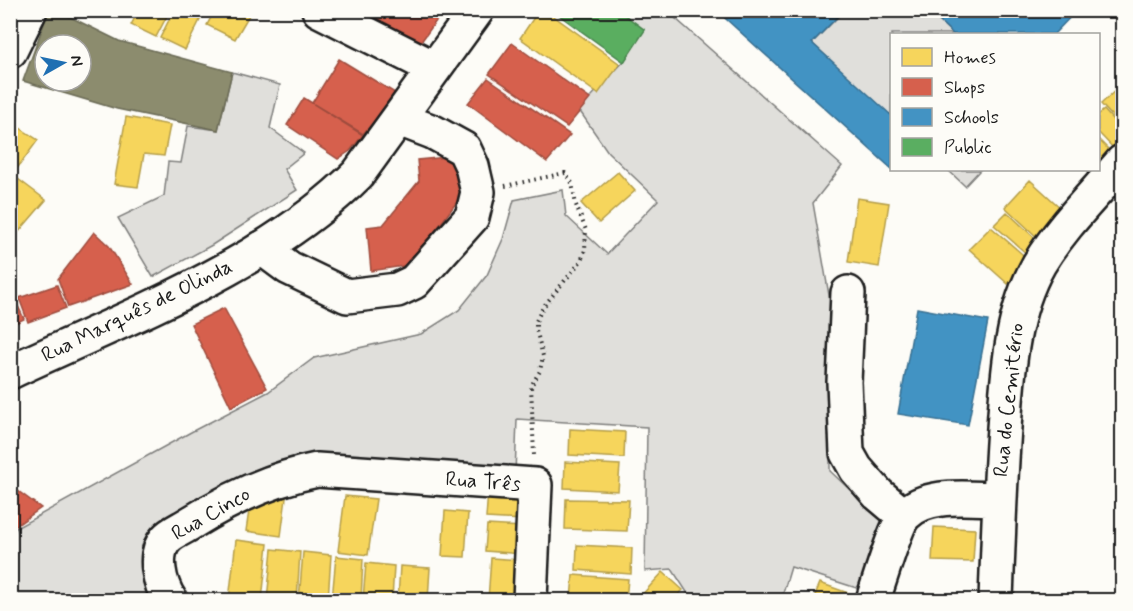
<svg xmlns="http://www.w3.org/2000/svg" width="1133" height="611" font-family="Mynerve,sans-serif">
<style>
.green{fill:#e0dfdb;stroke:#7e7e7c;stroke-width:1.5}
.homes{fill:#f6d55c;stroke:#b59e49;stroke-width:1.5}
.shops{fill:#d6604d;stroke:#9e4c3e;stroke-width:1.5}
.schools{fill:#4393c3;stroke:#376f91;stroke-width:1.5}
.public{fill:#5aae61;stroke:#47824c;stroke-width:1.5}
.industry{fill:#8c8c6e;stroke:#6a6a55;stroke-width:1.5;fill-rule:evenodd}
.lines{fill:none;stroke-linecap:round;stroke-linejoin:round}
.minor-casing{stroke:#1c1c1c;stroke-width:38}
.major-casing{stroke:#1c1c1c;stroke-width:38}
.path{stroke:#1c1c1c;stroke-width:4;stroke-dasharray:1.5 4.5;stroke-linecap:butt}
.minor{stroke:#fdfcf7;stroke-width:33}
.major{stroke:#fdfcf7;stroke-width:33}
.labels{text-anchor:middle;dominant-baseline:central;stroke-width:6;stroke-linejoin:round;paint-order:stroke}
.street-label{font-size:21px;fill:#1c1c1c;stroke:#fdfcf7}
</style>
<rect width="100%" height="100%" fill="#fdfcf7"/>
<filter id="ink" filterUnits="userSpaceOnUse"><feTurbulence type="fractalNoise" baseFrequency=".0167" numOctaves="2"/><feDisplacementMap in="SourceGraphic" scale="12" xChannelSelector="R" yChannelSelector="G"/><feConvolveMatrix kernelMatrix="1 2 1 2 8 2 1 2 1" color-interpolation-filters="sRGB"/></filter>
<g filter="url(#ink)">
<!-- green -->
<path class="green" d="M628 11H667L842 166 813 203 830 301V471L888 526 863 590 791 567 781 600H692L672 569 645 571 647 427 517 419 515 474 319 460 152 547 148 600H11L10 542 16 528 191 432 268 392 314 358 421 334 459 310 487 275 503 239 514 200 563 190 566 216 607 254 658 200 608 152 579 110 625 60 604 39Z
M844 11H928L953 34H892L891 116 812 43Z
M232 72 280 85 270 128 304 153 284 169 297 190 212 245 153 277 118 218 164 196 168 162 181 163 188 126 218 130Z
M948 170H980L965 186Z"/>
<!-- homes -->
<path class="homes" d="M83 10H101L98 17Z
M139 10H170L156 37 131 25Z
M174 10H205L185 50 160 38Z
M215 10H252L235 39 207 25Z
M539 10H545L620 64 598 94 520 38Z
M1121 85 1122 86V127L1101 104Z
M1104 110 1122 130V145L1116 151 1098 132V115Z
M126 117 170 125 164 156 144 154 138 187 114 184Z
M14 124 38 140 16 170 10 166V128Z
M1098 139 1113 154 1098 169Z
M618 172 635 191 599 223 581 203Z
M10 173 46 200 11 241 10 240Z
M1030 180 1063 210 1039 239 1005 207Z
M857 198 889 203 879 267 848 262Z
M1007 212 1038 241 1028 255 994 225Z
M991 227 1029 260 1008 284 969 249Z
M570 429 625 432 624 458 569 455Z
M565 462 620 465 618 491 564 488Z
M288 483 281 536 246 531 251 497Z
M488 491 525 493 523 520 486 518Z
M345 496 376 499 368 555 338 551Z
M566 499 629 500 627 531 565 529Z
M445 511 468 513 465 557 442 556Z
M487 525 523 527 522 554 485 551Z
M934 527 975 529 973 562 932 561Z
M236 540 268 544 262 600H229Z
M577 545 632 548 631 574 576 570Z
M272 549 300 552 297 600H267Z
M303 552 331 555 328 600H299Z
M336 556 363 559 361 600H332Z
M491 558 522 560 519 600H488Z
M366 563 394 566 392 600H363Z
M400 566 430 568 428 600H398Z
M663 572 683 590 673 600H640L638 599Z
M573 575 628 579 626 600H571Z
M820 583 865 599V600H813Z"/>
<!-- shops -->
<path class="shops" d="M377 10H444L418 46 370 21Z
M512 43 590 99 567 127 489 74Z
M339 59 395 93 386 108 363 134 312 103Z
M488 78 570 135 547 162 468 103Z
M304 98 363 135 350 151 338 159 287 125Z
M458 156 462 195 410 265 371 271 367 227 383 225 419 181 417 160Z
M94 232 109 246 133 284 68 307 58 279Z
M57 285 66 308 28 322 19 298Z
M12 293 24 319 11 325 10 294Z
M224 308 267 388 231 407 191 324Z
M10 485 41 508 10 530Z"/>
<!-- schools -->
<path class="schools" d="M716 10H844L812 43 892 116V169Z
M928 10H1077L1054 34H953Z
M917 308 988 321 968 425 898 414Z"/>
<!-- public -->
<path class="public" d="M552 10H618L645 30 624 62Z"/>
<!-- industry -->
<path class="industry" d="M49 10H56L119 41 232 72 218 130 117 109 23 81ZM45 45H81V81H45Z"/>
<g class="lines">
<defs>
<path id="minor" d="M319 10 434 68
M10 51 30 10
M262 248 289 268 347 296 397 290 414 282 472 217 478 192 472 166 464 149 433 132 399 119
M848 293 844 382 847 453 856 469 878 494 904 516
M170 600C160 585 152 555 166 539 171 533 183 528 189 524 229 499 270 479 317 470L535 485 530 600
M873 600C878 585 897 522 906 514 928 492 970 499 999 499
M996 600C998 543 1000 485 1004 428 1008 372 1011 313 1039 264 1062 226 1094 195 1122 162"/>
<path id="major" d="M10 372C127 317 266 266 358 174L477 10"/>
</defs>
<!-- minor casing -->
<use href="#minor" class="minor-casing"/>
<!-- major casing -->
<use href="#major" class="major-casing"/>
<!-- path -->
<path class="path" d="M505 186 565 173 572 183 576 205 586 230 585 250 581 261 543 307 536 321V329L543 356 540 371 531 386 534 455"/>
<!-- minor -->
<use href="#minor" class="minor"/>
<!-- major -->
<use href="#major" class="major"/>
</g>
</g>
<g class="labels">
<!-- street labels -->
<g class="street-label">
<text transform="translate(137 311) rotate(-26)">Rua Marquês de Olinda</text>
<text transform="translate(1009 400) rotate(-84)">Rua do Cemitério</text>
<text transform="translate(483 482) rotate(4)">Rua Três</text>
<text transform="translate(211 514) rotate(-30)">Rua Cinco</text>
</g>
</g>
<!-- margin -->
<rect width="1133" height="611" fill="none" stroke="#fdfcf7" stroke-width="36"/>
<rect x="18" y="18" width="1097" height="575" fill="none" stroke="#1c1c1c" stroke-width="2" filter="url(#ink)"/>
<!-- legend -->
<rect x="890" y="33" width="210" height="138" fill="#fdfcf7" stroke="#a3a29f" stroke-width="1.5"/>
<rect x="902" y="48" width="30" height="18" fill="#f6d55c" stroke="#a3a29f" stroke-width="1.5"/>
<text x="944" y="63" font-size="18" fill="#1c1c1c">Homes</text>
<rect x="902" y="78" width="30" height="18" fill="#d6604d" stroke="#a3a29f" stroke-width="1.5"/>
<text x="944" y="93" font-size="18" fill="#1c1c1c">Shops</text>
<rect x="902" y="108" width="30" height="18" fill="#4393c3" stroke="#a3a29f" stroke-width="1.5"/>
<text x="944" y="123" font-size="18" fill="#1c1c1c">Schools</text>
<rect x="902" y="138" width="30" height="18" fill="#5aae61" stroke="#a3a29f" stroke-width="1.5"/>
<text x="944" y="153" font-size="18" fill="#1c1c1c">Public</text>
<!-- north arrow -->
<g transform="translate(63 63) rotate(81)"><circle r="28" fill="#fdfcf7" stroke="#a3a29f" stroke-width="1.5"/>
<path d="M0-4.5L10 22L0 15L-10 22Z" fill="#1f6fb2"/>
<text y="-9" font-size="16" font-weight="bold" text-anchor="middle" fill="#1c1c1c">N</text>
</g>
</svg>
